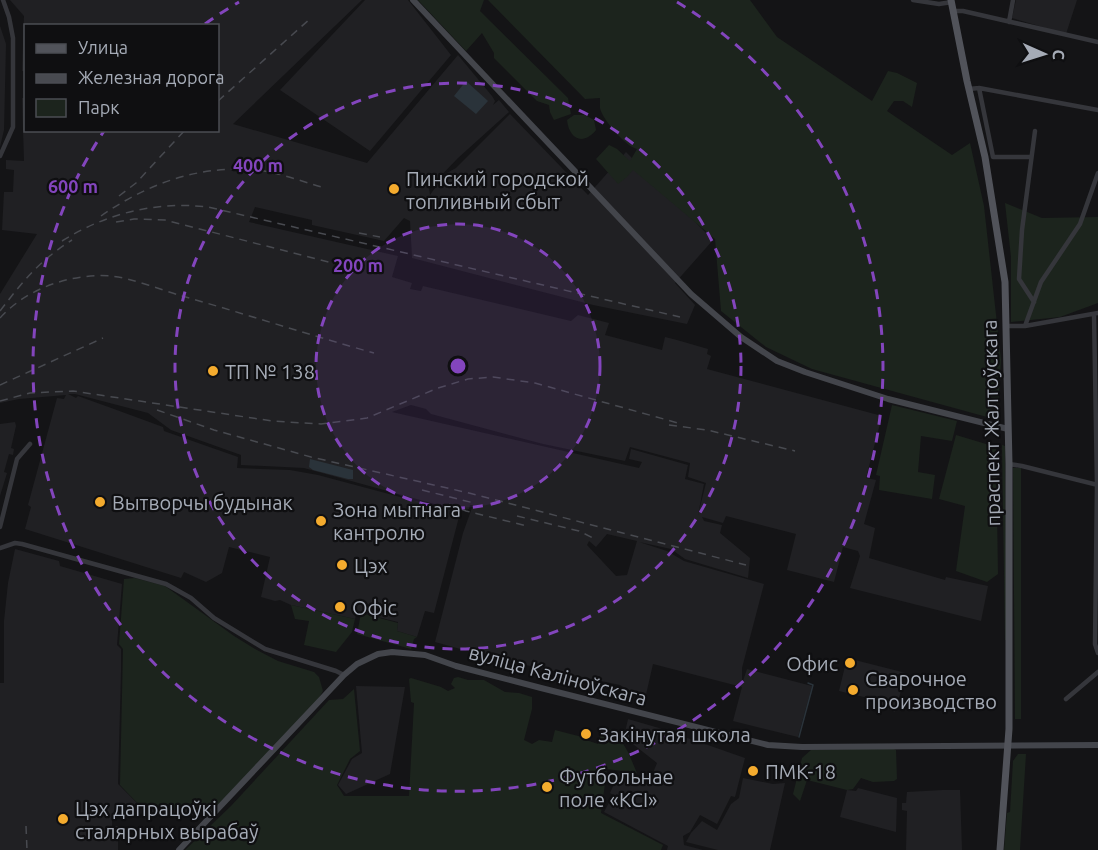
<svg xmlns="http://www.w3.org/2000/svg" width="1098" height="850" font-family="Ubuntu,sans-serif">
<style>
.built{fill:#202023;fill-rule:evenodd}
.green{fill:#1c241d}
.water{fill:#2a333a}
.lines{fill:none;stroke-linecap:round;stroke-linejoin:round}
.stream{stroke:#2a333a;stroke-width:1.5}
.street{stroke:#35363b;stroke-width:4.5}
.secondary{stroke:#43454b;stroke-width:6}
.primary{stroke:#51535a;stroke-width:7}
.rail{stroke:#484a50;stroke-width:1.5;stroke-dasharray:8 6;stroke-linecap:butt}
.ring{fill:none;stroke:#8345bd;stroke-width:3;stroke-dasharray:10 8}
.poi-dot{fill:#f4ab2e;stroke:#0f0f11;stroke-width:2}
.labels{text-anchor:middle;dominant-baseline:central;stroke-width:4.5;stroke-linejoin:round;paint-order:stroke}
.poi-label{font-size:20px;fill:#a5abb6;stroke:#0f0f11;text-anchor:start}
.street-label{font-size:20px;fill:#a5abb6;stroke:#0f0f11}
.centre{fill:#8345bd;stroke:#0f0f11;stroke-width:3}
.ring-label{font-size:18px;text-anchor:middle;font-weight:bold;fill:#8345bd;stroke:#0f0f11;stroke-width:4.5;stroke-linejoin:round;paint-order:stroke}
</style>
<rect width="100%" height="100%" fill="#141416"/>
<!-- built -->
<path class="built" d="M10 0H362L233 124 367 163 458 55 492 96 495 101 493 105 499 100 509 112 458 158 429 188 430 195 445 174 456 168 510 114 588 195 626 152 713 240 675 283 695 305 687 324 593 305 412 258 410 221 404 218 384 241 312 225V220L255 207 249 222 398 256 392 277 412 283 410 289 421 291 423 286 571 321 578 315 609 323 605 335 662 350 665 337 677 340 708 349 707 354 711 356 707 369 882 416 866 478 876 480 864 524 875 528 869 558 945 580 946 577 988 586 981 621 850 588 860 556 858 551 843 547 834 582 787 570 796 534 726 516 723 523 702 517 704 521 722 525 720 533 750 558 748 578 685 559 671 549 639 542 667 551 684 561 764 584 742 668V684L747 669 812 686 798 737 733 721 742 687 653 664 645 699 620 685 493 658 435 642 463 533 473 505H470L469 509 460 511 304 468 241 465V455L171 430 148 413 75 394H68L76 398 78 396 114 409 163 427 164 431 238 457 237 468 290 470 318 475 460 513 434 613 425 611 417 637 397 631 398 622 357 612 355 619 291 605 280 600 275 601 261 597 270 557 229 547 222 573 206 582 184 572 181 578 25 529 31 507 28 505 57 398 64 399 66 395 19 399 0 403V294L37 234 2 230 4 192H13L14 170 6 169V160L24 161 22 98H25L26 130H218V26H26L25 71H22L24 16ZM411 405 426 409 431 414 543 444 625 461 630 447 690 463 688 477 706 483 698 515 704 484 685 479 688 465 631 449 629 459 642 462 639 468 392 412ZM607 534 637 541 627 575 616 576 587 545 589 541 596 547Z
M365 0H408L451 55 370 151 280 90Z
M1016 0H1077L1066 34 1012 18Z
M0 26 6 44 4 130 0 147Z
M15 422 16 426 11 448 14 449 13 455 9 454 4 472 7 473 0 496V424Z
M15 549 59 561 60 566 122 584 117 645 121 649V672L118 784 142 808 212 809 213 811 208 815 112 813V826H118V850H0V683H4V621L8 583Z
M847 658 906 673 895 712 874 704 872 699 839 691Z
M356 686 405 687 390 774 346 794 338 785 352 759 362 753Z
M628 719 659 728 745 758 735 797 731 796 717 824 700 815 690 832 683 836 684 845 703 850H667L668 846 604 812 613 795 610 793 619 773 648 785 657 763 624 737Z
M743 778 773 784 785 783 770 850H718L686 842 691 833 702 821 717 830 731 804 739 798Z
M858 788 897 798 896 832 840 817 847 790 856 791Z
M943 790H960L962 850H906L907 811 902 810V803H906L907 792Z"/>
<!-- green -->
<path class="green" d="M418 0H484L480 11 568 98 571 114 554 120 550 112 549 105 537 101 494 58V53L482 33 466 51Z
M488 0H750L777 37 872 101 888 71 897 73 917 83 912 107 903 101H894L887 111 952 155 970 143 984 206 1001 360 998 410 987 417 812 369 766 347 721 311 715 239 633 170 627 177 618 184 596 159 609 145 617 149 630 161 637 149C626 147 602 119 600 108 600 105 600 102 600 98L585 99Z
M574 115H585L594 120 596 130C583 146 569 139 567 120Z
M1005 203 1042 218 1098 217V303L1060 317 1011 322V257Z
M892 405 957 421 952 441 921 436 918 472 935 475 932 499 879 490 880 476 876 475Z
M956 435 996 447 998 574 987 582 956 571 965 506 939 499Z
M1002 445 1005 446 1007 640H1005Z
M1013 468H1021V719H1015Z
M135 578 165 586 234 636 255 649 278 661 314 672 319 677 323 691 319 698 218 805 212 809 142 808 120 785 123 649 119 644 124 579Z
M291 605 355 619 352 632 336 652 304 645 309 621 295 619Z
M361 613 398 623 397 631 417 637 414 639 411 649 357 634Z
M458 677 468 680H484L505 692 519 693 532 697V709L524 740 532 744 539 740 552 742 555 730 586 738V740L598 744 603 727 615 730 628 752 637 773 607 769 601 813 663 845 661 850H185L231 806 329 700 343 699 354 689 360 751 350 759 337 785 344 796H409L414 703 411 702 409 679 411 678 441 687 448 691 455 688 451 684 454 678Z
M892 748 896 750 897 779 894 781 873 782 861 778 853 789 847 790 807 780 800 801 793 794 802 758 811 750Z
M1018 754H1026L1020 850H1004L1007 813 1010 812 1013 761Z"/>
<!-- water -->
<path class="water" d="M466 81 488 101 476 114 454 96Z
M310 459 353 470V479H348L313 470 309 467Z"/>
<g class="lines">
<!-- stream -->
<path class="stream" d="M799 737 813 685 808 683"/>
<!-- street -->
<path class="street" d="M913 0 939 4 952 2
M953 11H963L1098 42
M1009 22 1013 0
M979 88 993 157H1030
M969 89 979 88 1098 110
M0 156 13 127V38L9 17 3 0
M1034 302 1019 279 1022 230 1035 131
M1094 314 1097 485 1095 644 1098 653
M1006 326H1025L1098 313
M1025 326 1041 282 1080 224 1098 173
M1009 464 1022 466 1098 485
M0 527 17 459 30 444
M0 548 15 543 22 544 166 584 191 598 214 618 265 649 336 671 344 675
M1066 699 1098 672"/>
<!-- secondary -->
<path class="secondary" d="M413 0 691 294 741 337 777 361 805 372 888 399 1008 429
M179 850 344 675 357 664 378 654 392 652 425 655 456 666 541 688 768 745 802 747 1098 745"/>
<!-- primary -->
<path class="primary" d="M951 0 967 81 985 157 1005 282 1009 464V729L1000 850"/>
<!-- rail -->
<path class="rail" d="M218 101 311 18
M119 196 136 183 185 130
M101 216C150 182 204 163 264 171 283 174 303 182 322 187
M116 222 134 219 165 220 336 264
M359 233 380 237
M62 241C107 213 156 201 208 207L680 317
M0 311C23 281 39 261 72 240
M0 318C27 288 72 273 111 276 132 278 161 290 182 296 246 314 309 335 374 353
M0 385 103 338
M0 401 30 393 73 391 272 421 321 424 367 418 438 388 468 379 493 377 535 383 678 423
M157 410 214 430 311 457 469 493 746 565
M669 425 707 430 795 451
M422 490 474 503
M449 504 466 511 527 526
M517 516 579 531 597 540
M26 826 27 850"/>
</g>
<!-- distance rings -->
<circle cx="458" cy="366" r="142" fill="#8345bd" fill-opacity=".12"/>
<g class="ring">
<circle cx="458" cy="366" r="142"/>
<circle cx="458" cy="366" r="283"/>
<path d="M205 24A425 425 0 0 1 239 2M677 2A425 425 0 1 1 104 131"/>
</g>
<!-- markers -->
<g class="poi-dot">
<circle cx="394" cy="189" r="6"/>
<circle cx="213" cy="371" r="6"/>
<circle cx="100" cy="502" r="6"/>
<circle cx="321" cy="521" r="6"/>
<circle cx="342" cy="565" r="6"/>
<circle cx="340" cy="607" r="6"/>
<circle cx="850" cy="663" r="6"/>
<circle cx="853" cy="690" r="6"/>
<circle cx="586" cy="734" r="6"/>
<circle cx="753" cy="771" r="6"/>
<circle cx="547" cy="787" r="6"/>
<circle cx="63" cy="819" r="6"/>
</g>
<g class="labels">
<!-- poi labels -->
<g class="poi-label">
<text x="406" y="178">Пинский городской<tspan x="406" dy="23">топливный сбыт</tspan></text>
<text x="225" y="371">ТП № 138</text>
<text x="112" y="502">Вытворчы будынак</text>
<text x="333" y="509">Зона мытнага<tspan x="333" dy="23">кантролю</tspan></text>
<text x="354" y="565">Цэх</text>
<text x="352" y="607">Офіс</text>
<text x="838" y="663" text-anchor="end">Офис</text>
<text x="865" y="678">Сварочное<tspan x="865" dy="23">производство</tspan></text>
<text x="598" y="734">Закінутая школа</text>
<text x="765" y="771">ПМК-18</text>
<text x="559" y="776">Футбольнае<tspan x="559" dy="23">поле «КСІ»</tspan></text>
<text x="75" y="808">Цэх дапрацоўкі<tspan x="75" dy="23">сталярных вырабаў</tspan></text>
</g>
<!-- street labels -->
<g class="street-label">
<text transform="translate(991 423) rotate(-91)">праспект Жалтоўскага</text>
<text transform="translate(558 675) rotate(15)">вуліца Каліноўскага</text>
</g>
</g>
<circle cx="458" cy="366" r="9" class="centre"/>
<g class="ring-label">
<text x="258" y="172">400 m</text>
<text x="73" y="193">600 m</text>
<text x="358" y="272">200 m</text>
</g>
<!-- legend -->
<rect x="24" y="24" width="195" height="108" fill="#0f0f11" stroke="#4b4d53" stroke-width="1.5"/>
<rect x="36" y="44" width="30" height="9" fill="#51535a" stroke="#4b4d53" stroke-width="1.5"/>
<text x="78" y="54" font-size="18" fill="#a5abb6">Улица</text>
<rect x="36" y="74" width="30" height="9" fill="#484a50" stroke="#4b4d53" stroke-width="1.5"/>
<text x="78" y="84" font-size="18" fill="#a5abb6">Железная дорога</text>
<rect x="36" y="99" width="30" height="18" fill="#1c241d" stroke="#4b4d53" stroke-width="1.5"/>
<text x="78" y="114" font-size="18" fill="#a5abb6">Парк</text>
<!-- north arrow -->
<g transform="translate(1044 54) rotate(93)" stroke="#0f0f11" stroke-width="4.5" paint-order="stroke">
<path d="M0-4.5L10 22L0 15L-10 22Z" fill="#a5abb6"/>
<text y="-9" font-size="16" font-weight="bold" text-anchor="middle" fill="#a5abb6">С</text>
</g>
</svg>
